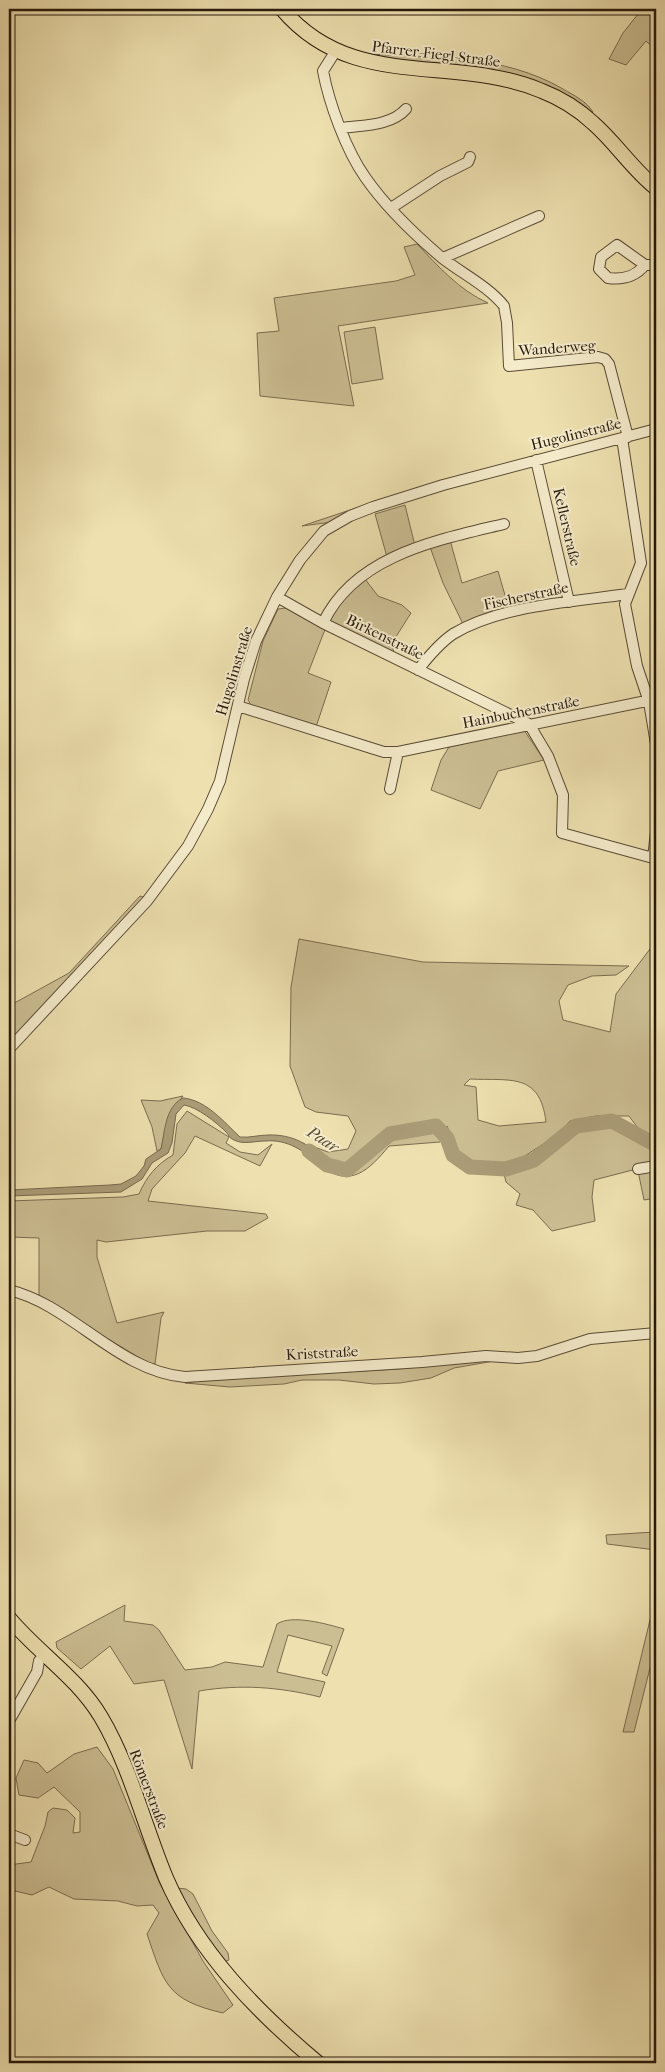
<svg xmlns="http://www.w3.org/2000/svg" width="665" height="2072" font-family="'IM FELL French Canon',serif">
<style>
.green{fill:#ccbe93;stroke:#7a6c4f;fill-rule:evenodd}
.water{fill:#aa9c77;stroke:#76684c}
.lines{fill:none;stroke-linecap:round;stroke-linejoin:round}
.river{stroke:#aa9c77;stroke-width:15}
.minor-casing{stroke:#594b34;stroke-width:12}
.major-casing{stroke:#27190b;stroke-width:16}
.minor{stroke:#f4ebcb;stroke-width:10}
.major{stroke:#eee0af;stroke-width:14}
.labels{text-anchor:middle;dominant-baseline:central;stroke-width:4;stroke-linejoin:round;paint-order:stroke}
.street-label{font-size:15px;fill:#27190b;stroke:#f4ebcb}
.water-label{font-size:16px;font-style:italic;fill:#5b4d36;stroke:#f4ebcb}
</style>
<rect width="100%" height="100%" fill="#eee0af"/>
<filter id="stains"><feTurbulence type="fractalNoise" baseFrequency=".004" numOctaves="4"/><feColorMatrix values="0 0 0 0 .2 0 0 0 0 .09 0 0 0 0 .02 0 0 0 .5 -.17"/></filter>
<radialGradient id="worn" r=".72"><stop offset=".6" stop-color="#630" stop-opacity="0"/><stop offset="1" stop-color="#630" stop-opacity=".3"/></radialGradient>
<!-- green -->
<path class="green" d="M642 9H656V50L646 41 626 65 609 59 623 33Z
M368 54C435 58 503 54 563 89 575 96 586 101 593 112L590 114 559 94 376 59Z
M417 244C439 267 459 290 488 303L338 326 354 406 260 396 257 333 279 331 274 298 396 281 415 275 404 247Z
M375 327 383 379 352 384 344 332Z
M405 505 415 546 387 557 375 514Z
M356 508 332 522 302 526Z
M450 540 462 583 498 571 509 609 463 624 443 583 430 547Z
M365 579 378 596 402 605 411 613 392 643 394 654 330 621 346 594Z
M286 608 326 627 308 673 331 682 316 727 251 705 248 700 263 641 278 609Z
M524 730 544 760 498 771 480 809 431 790 441 760 449 747Z
M140 896 144 897 142 902 9 1044V1006L69 973Z
M299 939 423 962 629 966 616 975 592 976 568 985 559 1001 563 1020 610 1032 616 994 656 941V1140C643 1136 637 1127 629 1116H596L570 1121 554 1137 520 1159 505 1165 469 1163 459 1155 447 1126 440 1142 389 1146C370 1169 350 1190 320 1165L327 1161 309 1145 328 1152 348 1149 356 1131 348 1116 316 1112 305 1107 290 1066 291 987ZM470 1079C510 1081 540 1072 546 1122L499 1126 478 1120 476 1087 464 1085Z
M183 1096 168 1117 161 1149 157 1151 152 1127 141 1100 160 1101Z
M187 1111 229 1137 226 1143 240 1152 258 1155 272 1144 260 1166 195 1136 185 1153 152 1189 148 1201 266 1214 268 1218 245 1231H207L106 1242 97 1240V1257L117 1323 164 1312 161 1318 155 1364 148 1363 39 1297V1238L9 1237V1201L123 1197 139 1194C147 1176 156 1165 173 1155L177 1124Z
M611 1127 627 1131 643 1145 656 1147V1164L594 1180 592 1197 595 1221 552 1231 533 1210 516 1205 520 1194 506 1182 504 1174 534 1163 576 1130Z
M656 1168V1198L644 1200 638 1171Z
M473 1361H494L454 1368 431 1378 400 1383 374 1384 339 1380H302L284 1384 230 1387 185 1383 215 1379 399 1369Z
M654 1532 652 1538 656 1539V1550L607 1544 606 1535Z
M656 1595V1644L634 1732H623Z
M125 1605 124 1621 153 1625 159 1630 185 1670 212 1667 225 1662 263 1667 277 1624C292 1614 327 1624 344 1629L327 1676 322 1673 332 1646 288 1635 277 1672 325 1682 320 1697C279 1687 241 1684 199 1691L192 1769 164 1680 134 1684 110 1646 81 1669 57 1648 56 1642Z
M97 1747 113 1769 160 1884 203 1961 233 2005 223 2013C167 2000 164 1984 147 1934L159 1913 153 1905 137 1906 118 1901 74 1899 49 1887 32 1895 15 1891 9 1900V1865L31 1862 45 1826 48 1812 53 1808 67 1810 75 1818 73 1833 80 1832V1812L54 1787 38 1798 19 1795 16 1778 24 1760 38 1763 47 1773 74 1754Z
M177 1888 186 1889 193 1894 212 1931 228 1953 229 1960 224 1962 202 1933Z"/>
<!-- water -->
<path class="water" d="M183 1098C206 1100 224 1122 240 1137 250 1138 258 1135 268 1135 293 1134 310 1145 327 1161L320 1165C304 1151 288 1139 265 1141 254 1141 244 1145 234 1140 229 1138 229 1135 226 1132 216 1122 197 1107 184 1105L176 1114 172 1143 168 1153 152 1163 142 1179 121 1192 9 1196V1190L110 1185 121 1184 136 1176 144 1166 146 1159 161 1149C165 1131 165 1107 183 1098Z"/>
<g class="lines">
<!-- river -->
<path class="river" d="M309 1151 327 1165 347 1170 390 1134 436 1126 447 1138 453 1155 470 1167 506 1169 534 1160 576 1126 612 1121 656 1145"/>
<defs>
<path id="minor" d="M335 52 323 71C329 103 346 150 365 177 385 206 414 234 441 257 461 273 488 286 504 306L507 323 509 366 598 357 605 359 609 364 628 437
M342 128C363 125 391 126 406 109
M391 208 440 176 468 162 470 157
M443 258 539 216
M645 265C635 277 623 280 608 278L599 269 601 257 617 245 645 265H656
M622 438 641 563 625 604 637 666 649 702 656 744
M536 460 569 602
M277 597 323 623 529 724 548 756 563 795 562 833 653 858
M323 623C355 555 438 540 504 524
M418 670C428 657 440 643 453 634 501 605 573 602 628 594
M238 706 371 748 384 752H398L656 699
M390 789 398 752
M656 832 653 858 656 861
M9 1049 147 901 188 846 208 809 220 781 244 679 256 641 277 597 300 560 324 531 350 516 373 507 443 485 656 429
M638 1169 656 1166
M9 1290C72 1305 117 1371 185 1377L422 1362 486 1356 518 1358 537 1356 590 1339 656 1333
M9 1721 37 1672 39 1661 45 1654
M9 1834 25 1840"/>
<path id="major" d="M282 9C353 93 452 53 542 91 560 98 579 110 593 123 616 143 632 169 656 188
M9 1618C38 1653 77 1677 101 1717 130 1766 144 1825 166 1878 198 1952 257 2012 318 2063"/>
</defs>
<!-- minor casing -->
<use href="#minor" class="minor-casing"/>
<!-- major casing -->
<use href="#major" class="major-casing"/>
<!-- minor -->
<use href="#minor" class="minor"/>
<!-- major -->
<use href="#major" class="major"/>
</g>
<g class="labels">
<!-- street labels -->
<g class="street-label">
<text transform="translate(436 54) rotate(7)">Pfarrer-Fiegl-Straße</text>
<text transform="translate(557 348) rotate(-4)">Wanderweg</text>
<text transform="translate(576 434) rotate(-14)">Hugolinstraße</text>
<text transform="translate(567 527) rotate(77)">Kellerstraße</text>
<text transform="translate(526 596) rotate(-12)">Fischerstraße</text>
<text transform="translate(385 637) rotate(26)">Birkenstraße</text>
<text transform="translate(234 671) rotate(-73)">Hugolinstraße</text>
<text transform="translate(521 712) rotate(-11)">Hainbuchenstraße</text>
<text transform="translate(322 1353) rotate(-3)">Kriststraße</text>
<text transform="translate(149 1789) rotate(69)">Römerstraße</text>
</g>
<!-- water labels -->
<g class="water-label">
<text transform="translate(323 1139) rotate(32)">Paar</text>
</g>
</g>
<!-- margin -->
<rect width="665" height="2072" fill="none" stroke="#eee0af" stroke-width="30"/>
<rect x="10" y="10" width="645" height="2052" fill="none" stroke="#27190b" stroke-width="2.5"/>
<rect x="15" y="15" width="635" height="2042" fill="none" stroke="#27190b"/>
<rect width="100%" height="100%" filter="url(#stains)"/>
<rect width="100%" height="100%" fill="url(#worn)"/>
</svg>
